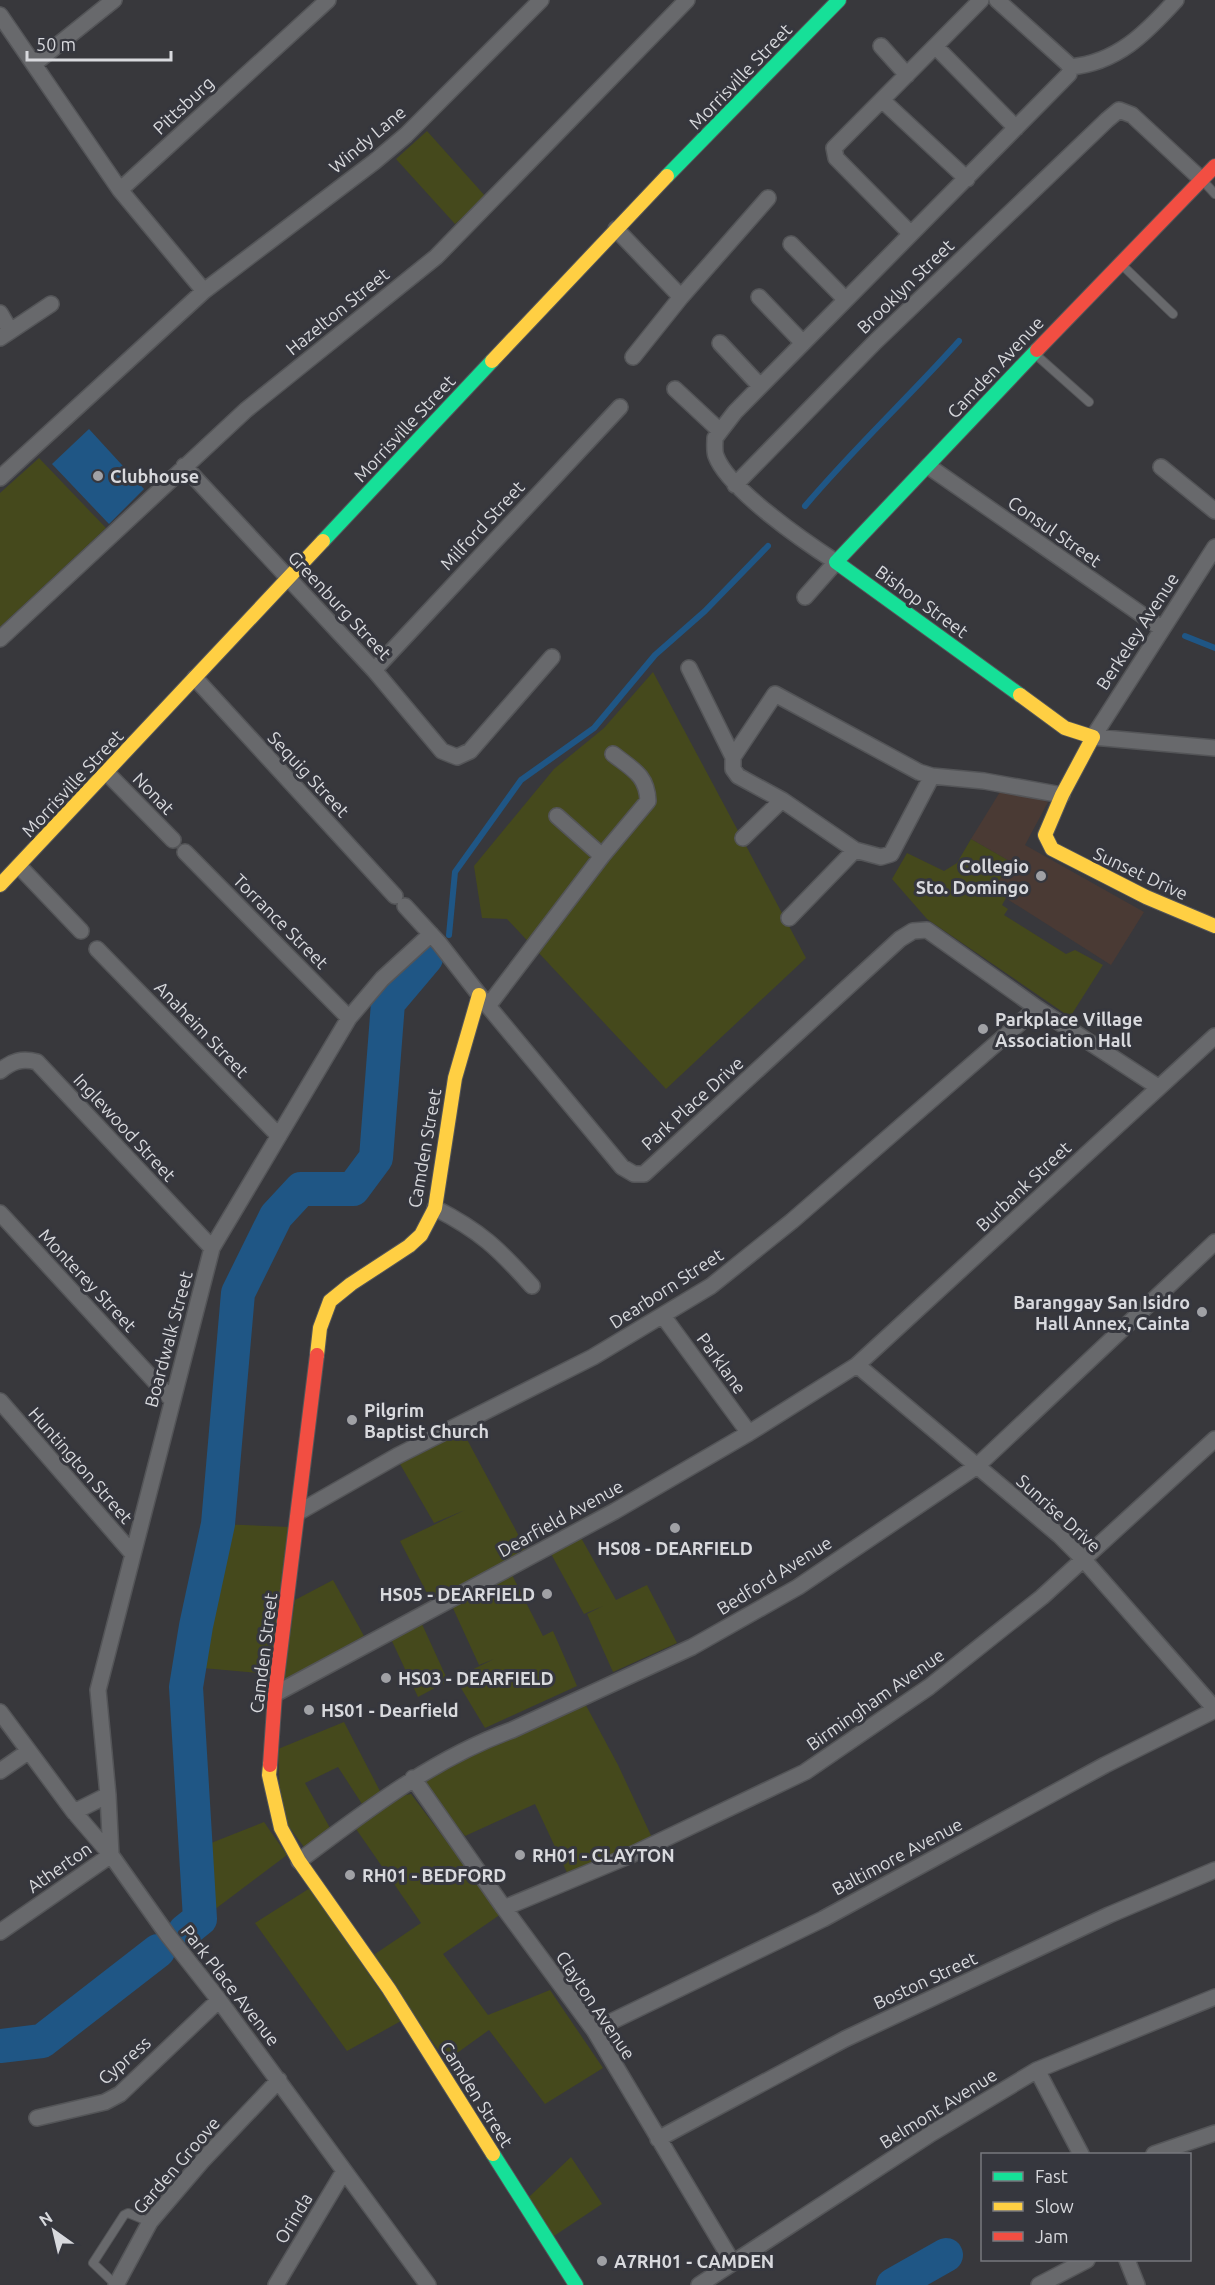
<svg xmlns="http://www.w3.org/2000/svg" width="1215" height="2285" font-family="Ubuntu,sans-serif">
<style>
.education{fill:#4a3a34}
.green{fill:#45491c}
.water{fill:#1f5685}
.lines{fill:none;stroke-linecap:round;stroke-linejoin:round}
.stream{stroke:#1f5685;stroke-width:6}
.river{stroke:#1f5685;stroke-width:34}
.lane-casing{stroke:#545558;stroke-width:10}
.street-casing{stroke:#545558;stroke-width:18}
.fast-casing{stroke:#545558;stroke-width:16}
.slow-casing{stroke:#545558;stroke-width:16}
.jam-casing{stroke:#545558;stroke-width:16}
.lane{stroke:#68696c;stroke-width:8}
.street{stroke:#68696c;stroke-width:15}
.fast{stroke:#16e098;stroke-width:14}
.slow{stroke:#ffcf43;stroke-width:14}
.jam{stroke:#f24e42;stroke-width:14}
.poi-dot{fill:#a0a1a5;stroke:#36373e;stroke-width:2}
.labels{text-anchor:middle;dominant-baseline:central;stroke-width:6;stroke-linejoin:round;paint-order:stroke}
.street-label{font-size:18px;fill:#d8d9dd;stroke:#36373e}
.poi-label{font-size:18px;font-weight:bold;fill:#d8d9dd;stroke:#36373e;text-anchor:start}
</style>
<rect width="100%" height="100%" fill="#38383c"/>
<!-- education -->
<path class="education" d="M1003 787 1048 802 1025 845 1144 912 1111 965 993 890 1011 862 971 839Z"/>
<!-- green -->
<path class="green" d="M427 131 486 197 455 224 396 159Z
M39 458 106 528 0 627V493Z
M653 672 806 958 666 1089 507 919 482 918 474 866 554 769 604 728Z
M971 839 1011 862 993 890 1006 898 1002 905 1008 909 1004 915 1066 954 1075 950 1103 965 1070 1017 927 919 892 879 907 853 944 871 957 863Z
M463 1432 527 1551 432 1603 400 1541 465 1510 434 1523 400 1464Z
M218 1524 289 1527 270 1674 191 1667 196 1626 216 1558Z
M580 1536 616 1600 647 1585 677 1643 613 1672 587 1614 603 1606 584 1614 550 1552Z
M511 1573 543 1636 553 1631 577 1686 485 1728 455 1678 494 1659 479 1665 452 1606Z
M333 1580 364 1636 283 1681 295 1600Z
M421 1622 448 1681 418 1697 391 1639Z
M582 1698 618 1765 655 1844 570 1879 535 1804 465 1836 422 1781Z
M344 1722 381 1793 362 1804 338 1767 305 1783 330 1828 304 1847 287 1824 280 1795 278 1749Z
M411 1794 501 1914 443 1954 488 2015 550 1990 603 2068 545 2104 489 2030 446 2061 372 1956 421 1923 354 1826 394 1797Z
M264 1822 287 1855 210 1913 201 1847Z
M310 1888 401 2021 347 2051 255 1923Z
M571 2157 602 2204 551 2238 529 2197Z"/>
<!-- water -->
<path class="water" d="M89 429 144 489 109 524 52 464Z"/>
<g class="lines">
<!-- stream -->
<path class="stream" d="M805 506C854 448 909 397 959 341
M1185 636 1215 648
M449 935 455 872 521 780 594 728 655 655 705 611 768 546"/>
<!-- river -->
<path class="river" d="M185 1931 200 1919 186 1687 196 1626 218 1524 238 1293 276 1216 301 1189H353L376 1158 388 1003 426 958
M0 2046 42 2041 158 1951
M893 2285 946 2255"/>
<defs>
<path id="lane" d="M1204 182 1215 194
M1122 265 1173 314
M1035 354 1089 402
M116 2285 93 2263 124 2215 128 2213 150 2222"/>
<path id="street" d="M0 15 120 190 204 291
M881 46 907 75
M936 47 1016 128
M34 64 114 0
M1070 67C1117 63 1146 33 1176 0
M882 100 967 179
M120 190 328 0
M616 229 681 297
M910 233 836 158 834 148 981 0
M791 244 845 299
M759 297 803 343
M0 313 10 330
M0 338 51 304
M720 343 760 386
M633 357 681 297 768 198
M675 389 720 431
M184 466 374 670 442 751 457 757 470 751 552 657
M928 466 1161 628
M1161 467 1215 511
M0 478 204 291 374 162 406 135 541 0
M735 485 876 341 1107 120 1119 110 1132 115 1202 180
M1215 547 1093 737 1215 748
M805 597 836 562C805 542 728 489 716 456 714 451 715 443 715 438L735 412 1069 74 1070 67 1067 63 997 0
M0 639 246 410 436 257 687 0
M689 668 733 757
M374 670 620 407
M195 678 395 896
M107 773 173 840
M932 776 891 854 881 857 855 850 782 800 738 776 733 769V757L775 694 919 772 932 776 984 781 1062 795
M557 816 602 856
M743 838 782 800
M185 852 349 1018
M19 866 81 931
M405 906 439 943 488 1006 622 1167 634 1174H644L900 939 913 931 927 930 1037 1008 1158 1087
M789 918 855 850
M97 949 279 1136
M488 1006 602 856 648 801C647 775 632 769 613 754
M0 1071C12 1061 22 1058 37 1062L212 1248
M435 1208C480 1231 498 1248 532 1286
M0 1213 172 1400
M663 1316 749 1433
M857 1365 1059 1535 1084 1560 1215 1709
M0 1401 132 1553
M299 1512 397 1456 593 1357 711 1286 792 1221 1037 1008
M275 1694 615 1511 749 1433 857 1365 1215 1036
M0 1712 74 1812 111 1855 167 1934 219 2000 428 2285
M0 1771 29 1751
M413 1778 504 1908 594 2030 733 2263
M74 1812 108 1795
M111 1855 108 1795 98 1690 212 1248 349 1018 382 979 431 934
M299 1861C366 1811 432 1759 512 1730L692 1647 798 1587 977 1466 1215 1242
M504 1908 631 1855 805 1772 929 1687 1042 1597 1215 1439
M0 1932 111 1855
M594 2030 823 1919 1105 1765 1215 1710
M1037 2070 1081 2154
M37 2118 105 2102 120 2094 219 2000
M658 2139 845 2039 1109 1915 1215 1870
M1154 2154 1215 2133
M1127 2260 1137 2285
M116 2285 150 2222 203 2160 279 2080
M276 2285 344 2171
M699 2285 932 2133 1037 2070 1215 1997
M1039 2285 1087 2260"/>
<path id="fast" d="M667 176 839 0
M323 541 492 361
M1020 695 836 562 1037 350
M493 2154 576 2285"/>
<path id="slow" d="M492 361 667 176
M1020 695 1065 728 1093 737 1062 795 1045 835 1052 849 1146 897 1215 926
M0 885 323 541
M317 1355 320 1328 330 1301 351 1284 409 1246 421 1235 435 1208 455 1078 479 995
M270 1765 269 1775 281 1828 299 1861 389 1989 493 2154"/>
<path id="jam" d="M1037 350 1215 166
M270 1765 275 1694 317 1355"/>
</defs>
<!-- lane casing -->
<use href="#lane" class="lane-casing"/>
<!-- street casing -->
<use href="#street" class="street-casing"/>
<!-- fast casing -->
<use href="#fast" class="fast-casing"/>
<!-- slow casing -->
<use href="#slow" class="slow-casing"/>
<!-- jam casing -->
<use href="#jam" class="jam-casing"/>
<!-- lane -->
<use href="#lane" class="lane"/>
<!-- street -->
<use href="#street" class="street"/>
<!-- fast -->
<use href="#fast" class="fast"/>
<!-- slow -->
<use href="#slow" class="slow"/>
<!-- jam -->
<use href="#jam" class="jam"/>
</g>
<!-- markers -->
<g class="poi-dot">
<circle cx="98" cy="476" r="6"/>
<circle cx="1041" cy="876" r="6"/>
<circle cx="983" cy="1029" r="6"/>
<circle cx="1202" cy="1312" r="6"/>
<circle cx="352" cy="1420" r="6"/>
<circle cx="675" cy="1528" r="6"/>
<circle cx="547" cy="1594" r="6"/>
<circle cx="386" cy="1678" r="6"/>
<circle cx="309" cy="1710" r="6"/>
<circle cx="520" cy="1855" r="6"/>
<circle cx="350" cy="1875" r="6"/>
<circle cx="602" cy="2261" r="6"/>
</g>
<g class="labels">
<!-- street labels -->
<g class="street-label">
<text transform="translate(740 76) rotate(-46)">Morrisville Street</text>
<text transform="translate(183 105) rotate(-43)">Pittsburg</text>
<text transform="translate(367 139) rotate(-40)">Windy Lane</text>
<text transform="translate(905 286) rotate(-44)">Brooklyn Street</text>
<text transform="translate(337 311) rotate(-39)">Hazelton Street</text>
<text transform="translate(995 367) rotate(-47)">Camden Avenue</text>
<text transform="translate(404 428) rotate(-47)">Morrisville Street</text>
<text transform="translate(482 525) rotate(-47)">Milford Street</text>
<text transform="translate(1055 531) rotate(35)">Consul Street</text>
<text transform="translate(922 601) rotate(36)">Bishop Street</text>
<text transform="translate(340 605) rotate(47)">Greenburg Street</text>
<text transform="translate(1137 631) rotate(-57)">Berkeley Avenue</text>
<text transform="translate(309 774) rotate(47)">Sequig Street</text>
<text transform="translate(72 783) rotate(-47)">Morrisville Street</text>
<text transform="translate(154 793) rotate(46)">Nonat</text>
<text transform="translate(1141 873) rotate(25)">Sunset Drive</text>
<text transform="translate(281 921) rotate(45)">Torrance Street</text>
<text transform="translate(202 1029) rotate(46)">Anaheim Street</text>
<text transform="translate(692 1103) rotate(-42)">Park Place Drive</text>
<text transform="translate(125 1127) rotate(47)">Inglewood Street</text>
<text transform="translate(424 1148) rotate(-80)">Camden Street</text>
<text transform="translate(1023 1186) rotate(-43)">Burbank Street</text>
<text transform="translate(88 1280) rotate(47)">Monterey Street</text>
<text transform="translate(666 1288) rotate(-33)">Dearborn Street</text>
<text transform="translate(168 1339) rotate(-75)">Boardwalk Street</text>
<text transform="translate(722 1363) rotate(54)">Parklane</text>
<text transform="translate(81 1465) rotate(49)">Huntington Street</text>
<text transform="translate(1059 1513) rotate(42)">Sunrise Drive</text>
<text transform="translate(560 1518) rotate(-29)">Dearfield Avenue</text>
<text transform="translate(774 1575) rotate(-32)">Bedford Avenue</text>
<text transform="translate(263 1653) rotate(-83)">Camden Street</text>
<text transform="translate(875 1699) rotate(-35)">Birmingham Avenue</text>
<text transform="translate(897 1856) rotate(-28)">Baltimore Avenue</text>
<text transform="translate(59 1867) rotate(-35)">Atherton</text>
<text transform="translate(925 1980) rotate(-25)">Boston Street</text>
<text transform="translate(231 1985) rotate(52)">Park Place Avenue</text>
<text transform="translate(596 2005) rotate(56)">Clayton Avenue</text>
<text transform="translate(124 2060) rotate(-41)">Cypress</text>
<text transform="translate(477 2094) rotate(58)">Camden Street</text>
<text transform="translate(938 2108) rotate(-32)">Belmont Avenue</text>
<text transform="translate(176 2165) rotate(-49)">Garden Groove</text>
<text transform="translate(293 2218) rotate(-59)">Orinda</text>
</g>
<!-- poi labels -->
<g class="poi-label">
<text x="110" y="476">Clubhouse</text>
<text x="1029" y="866" text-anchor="end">Collegio<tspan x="1029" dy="21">Sto. Domingo</tspan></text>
<text x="995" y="1019">Parkplace Village<tspan x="995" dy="21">Association Hall</tspan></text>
<text x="1190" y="1302" text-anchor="end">Baranggay San Isidro<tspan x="1190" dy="21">Hall Annex, Cainta</tspan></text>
<text x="364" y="1410">Pilgrim<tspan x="364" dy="21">Baptist Church</tspan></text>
<text x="675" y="1548" text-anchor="middle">HS08 - DEARFIELD</text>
<text x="535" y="1594" text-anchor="end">HS05 - DEARFIELD</text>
<text x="398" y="1678">HS03 - DEARFIELD</text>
<text x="321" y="1710">HS01 - Dearfield</text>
<text x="532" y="1855">RH01 - CLAYTON</text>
<text x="362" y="1875">RH01 - BEDFORD</text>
<text x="614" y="2261">A7RH01 - CAMDEN</text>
</g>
</g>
<!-- legend -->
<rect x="981" y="2153" width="210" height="108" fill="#36373e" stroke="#77787e" stroke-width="1.5"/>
<rect x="993" y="2172" width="30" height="9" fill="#16e098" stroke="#77787e" stroke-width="1.5"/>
<text x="1035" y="2183" font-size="18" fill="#d8d9dd">Fast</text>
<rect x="993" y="2202" width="30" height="9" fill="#ffcf43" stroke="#77787e" stroke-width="1.5"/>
<text x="1035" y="2213" font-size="18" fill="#d8d9dd">Slow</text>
<rect x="993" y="2232" width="30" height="9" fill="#f24e42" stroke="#77787e" stroke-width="1.5"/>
<text x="1035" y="2243" font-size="18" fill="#d8d9dd">Jam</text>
<!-- north arrow -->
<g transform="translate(54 2231) rotate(326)" stroke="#36373e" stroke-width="4.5" paint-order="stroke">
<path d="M0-4.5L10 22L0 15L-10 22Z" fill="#d8d9dd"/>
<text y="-9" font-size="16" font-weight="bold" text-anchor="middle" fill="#d8d9dd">N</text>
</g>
<!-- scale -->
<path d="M27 51v9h144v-9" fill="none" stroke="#d8d9dd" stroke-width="3"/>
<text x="36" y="51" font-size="18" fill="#d8d9dd" stroke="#36373e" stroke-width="4.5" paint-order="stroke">50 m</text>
</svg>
